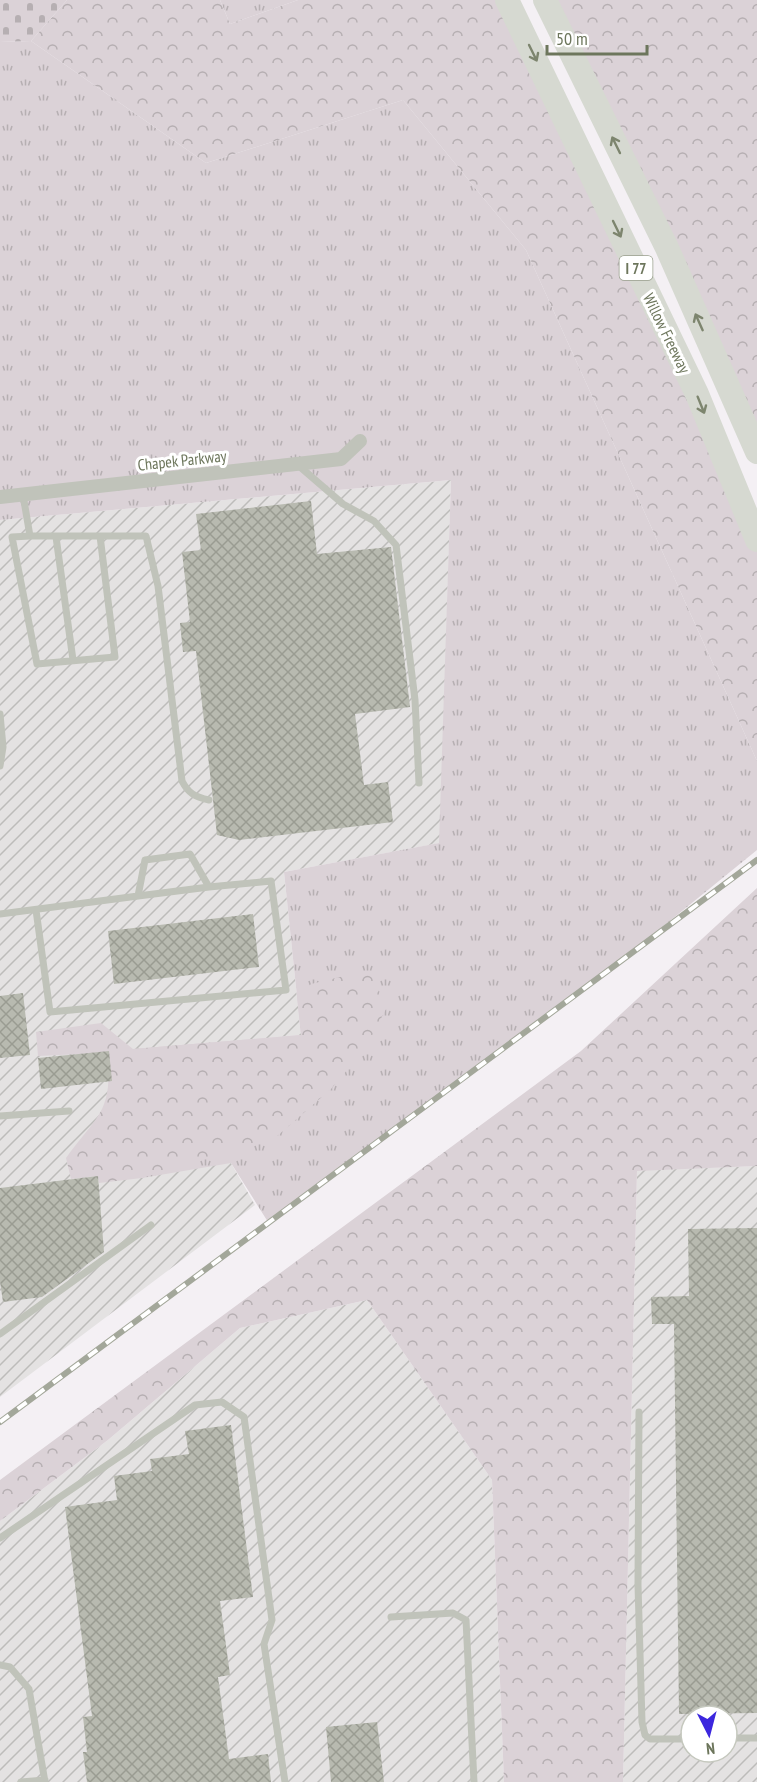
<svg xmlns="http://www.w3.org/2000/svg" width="757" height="1782" font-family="'PT Sans Narrow',sans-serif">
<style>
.industrial{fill:url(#industrial-furrows);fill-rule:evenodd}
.grass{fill:url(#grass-tufts)}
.forest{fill:url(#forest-crowns)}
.cemetery{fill:url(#cemetery-stones)}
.building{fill:url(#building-cross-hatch)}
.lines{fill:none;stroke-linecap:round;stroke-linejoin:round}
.service{stroke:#c0c3ba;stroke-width:7}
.minor{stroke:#c0c3ba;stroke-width:14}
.motorway{stroke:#d6d9d1;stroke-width:24}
.rail-casing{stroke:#a3a79a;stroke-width:6}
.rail{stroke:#fff;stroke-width:4;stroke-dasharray:11;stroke-linecap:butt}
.oneway{stroke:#7d856e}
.labels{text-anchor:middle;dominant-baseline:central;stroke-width:6;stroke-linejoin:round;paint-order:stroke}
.shield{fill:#fff;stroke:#999f8d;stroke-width:1.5}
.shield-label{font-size:15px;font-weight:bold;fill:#6d765c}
.street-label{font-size:16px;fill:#6d765c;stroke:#fff}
</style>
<defs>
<pattern id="industrial-furrows" width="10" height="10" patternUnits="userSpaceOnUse" patternTransform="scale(1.5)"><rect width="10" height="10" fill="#e4e2e2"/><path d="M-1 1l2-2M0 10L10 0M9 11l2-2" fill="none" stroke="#bdbcba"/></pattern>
<pattern id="grass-tufts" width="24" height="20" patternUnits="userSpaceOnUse" patternTransform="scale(1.5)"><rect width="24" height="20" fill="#dbd2d7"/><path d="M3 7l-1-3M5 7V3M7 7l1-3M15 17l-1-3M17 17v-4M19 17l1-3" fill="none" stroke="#b6afb2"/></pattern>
<pattern id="forest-crowns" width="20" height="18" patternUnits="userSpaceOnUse" patternTransform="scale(1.5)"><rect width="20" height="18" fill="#dbd2d7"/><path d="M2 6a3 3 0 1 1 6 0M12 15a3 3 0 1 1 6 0" fill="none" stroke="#b6afb2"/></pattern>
<pattern id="cemetery-stones" width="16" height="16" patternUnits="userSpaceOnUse" patternTransform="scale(1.5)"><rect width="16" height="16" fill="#dbd2d7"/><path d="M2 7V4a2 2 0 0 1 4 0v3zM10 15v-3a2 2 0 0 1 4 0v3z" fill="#b6afb2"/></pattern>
<pattern id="building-cross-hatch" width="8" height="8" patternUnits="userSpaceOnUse" patternTransform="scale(1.5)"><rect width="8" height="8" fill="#b8bab0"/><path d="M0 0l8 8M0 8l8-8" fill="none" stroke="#9a9c92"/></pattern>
</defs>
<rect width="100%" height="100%" fill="#f4f0f4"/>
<!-- industrial -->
<path class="industrial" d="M451 480 440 843 284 872 301 1035 133 1050 231 1163 255 1205 0 1397V520Z
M757 1166V1782H623L637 1170ZM691 1716H727V1752H691Z
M367 1300 492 1480 504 1782H0V1521L108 1440 240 1328Z"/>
<!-- grass -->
<path class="grass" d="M220 0H298L230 24Z
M31 41 206 163 403 100 526 250 757 761V850L639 946 268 1222 231 1163 142 1178 133 1049 301 1035 284 872 439 843 451 480 0 520V42Z"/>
<!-- forest -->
<path class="forest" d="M67 0H220L230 24 298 0H507L757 540V761L526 250 403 100 206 163 31 41Z
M545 0H757V452Z
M757 888V1166L637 1171 623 1782H504L492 1480 367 1300 240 1328 108 1440 0 1521V1480L581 1051Z
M373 975 386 1009 365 1049 331 1089 276 1137 142 1178 99 1183 98 1176 71 1179 66 1158C96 1116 112 1114 108 1058L82 1054 38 1056 36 1032 101 1023 133 1049 301 1035 297 997 311 984 344 976Z"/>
<!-- cemetery -->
<path class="cemetery" d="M0 0H67L31 41 0 42Z"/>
<!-- building -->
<path class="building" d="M311 501 317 554 391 547 410 707 355 714 364 785 388 782 393 822 239 840 217 835 196 651 183 652 180 623 190 622 182 552 201 550 196 514Z
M253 914 259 967 114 984 108 931Z
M23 993 30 1055 0 1058V996Z
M109 1051 112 1081 41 1089 38 1058Z
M98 1176 104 1252 42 1297 3 1302 0 1282V1188Z
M757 1228V1713L679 1714 674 1324H652L651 1297 689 1296 688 1229Z
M231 1425 253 1597 220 1601 230 1675 218 1677 229 1759 268 1754 271 1782H87L83 1752H87L83 1717 92 1716 65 1507 117 1500 114 1476 152 1471 150 1459 189 1454 185 1431Z
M377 1722 384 1782H331L326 1727Z"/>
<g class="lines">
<!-- service -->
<path class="service" d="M299 466 343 504 374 521 396 545 415 700 419 783
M23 495 30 536H146L158 586 182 781C188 793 195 797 209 800
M30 536 12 537 37 664 115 657 100 536
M56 537 73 660
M0 714 3 747 0 766
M138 896 209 887
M0 914 138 896 145 860 190 854 209 887 271 881 286 990 50 1012 36 910
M0 1116 69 1111
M0 1334 151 1225
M639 1412 638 1585 642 1722 645 1735 650 1739H691
M0 1538 195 1405 222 1402 244 1417 272 1620 264 1644 285 1782
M391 1617 453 1613 466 1620 474 1782
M0 1665 10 1667 29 1689 45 1782
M727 1738H757
M21 1782 45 1780"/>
<!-- minor -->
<path class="minor" d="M0 497 341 459 360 441"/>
<!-- motorway -->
<path class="motorway" d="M507 0 697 394 757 540
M545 0 667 248 757 452"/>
<defs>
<path id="rail" d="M0 1422 757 860"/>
</defs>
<!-- rail casing -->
<use href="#rail" class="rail-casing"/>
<!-- rail -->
<use href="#rail" class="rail"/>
</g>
<!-- one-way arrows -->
<defs><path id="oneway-shaft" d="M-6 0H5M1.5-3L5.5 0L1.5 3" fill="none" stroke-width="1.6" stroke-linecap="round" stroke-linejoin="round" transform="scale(1.5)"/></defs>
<g class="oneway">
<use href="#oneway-shaft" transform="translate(533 53) rotate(64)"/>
<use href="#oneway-shaft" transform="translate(616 145) rotate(-116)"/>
<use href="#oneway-shaft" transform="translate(617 229) rotate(64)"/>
<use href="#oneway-shaft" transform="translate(699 322) rotate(-114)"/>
<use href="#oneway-shaft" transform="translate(701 405) rotate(68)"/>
</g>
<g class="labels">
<!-- shield labels -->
<rect class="shield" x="619.5" y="256" width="33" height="24" rx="4.5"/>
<g class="shield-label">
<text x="636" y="268">I 77</text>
</g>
<!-- street labels -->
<g class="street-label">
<text transform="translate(667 333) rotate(64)">Willow Freeway</text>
<text transform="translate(182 460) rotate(-6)">Chapek Parkway</text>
</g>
</g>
<!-- north arrow -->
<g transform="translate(709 1734) rotate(174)"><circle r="28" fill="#ffffff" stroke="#c5c8be" stroke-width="1.5"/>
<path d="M0-4.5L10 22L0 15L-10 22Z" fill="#3c27de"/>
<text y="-9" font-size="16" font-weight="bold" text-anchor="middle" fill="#6d765c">N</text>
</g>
<!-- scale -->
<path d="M547 45v9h100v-9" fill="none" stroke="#6d765c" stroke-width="3"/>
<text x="556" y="45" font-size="18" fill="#6d765c" stroke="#ffffff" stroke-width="4.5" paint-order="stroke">50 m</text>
</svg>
